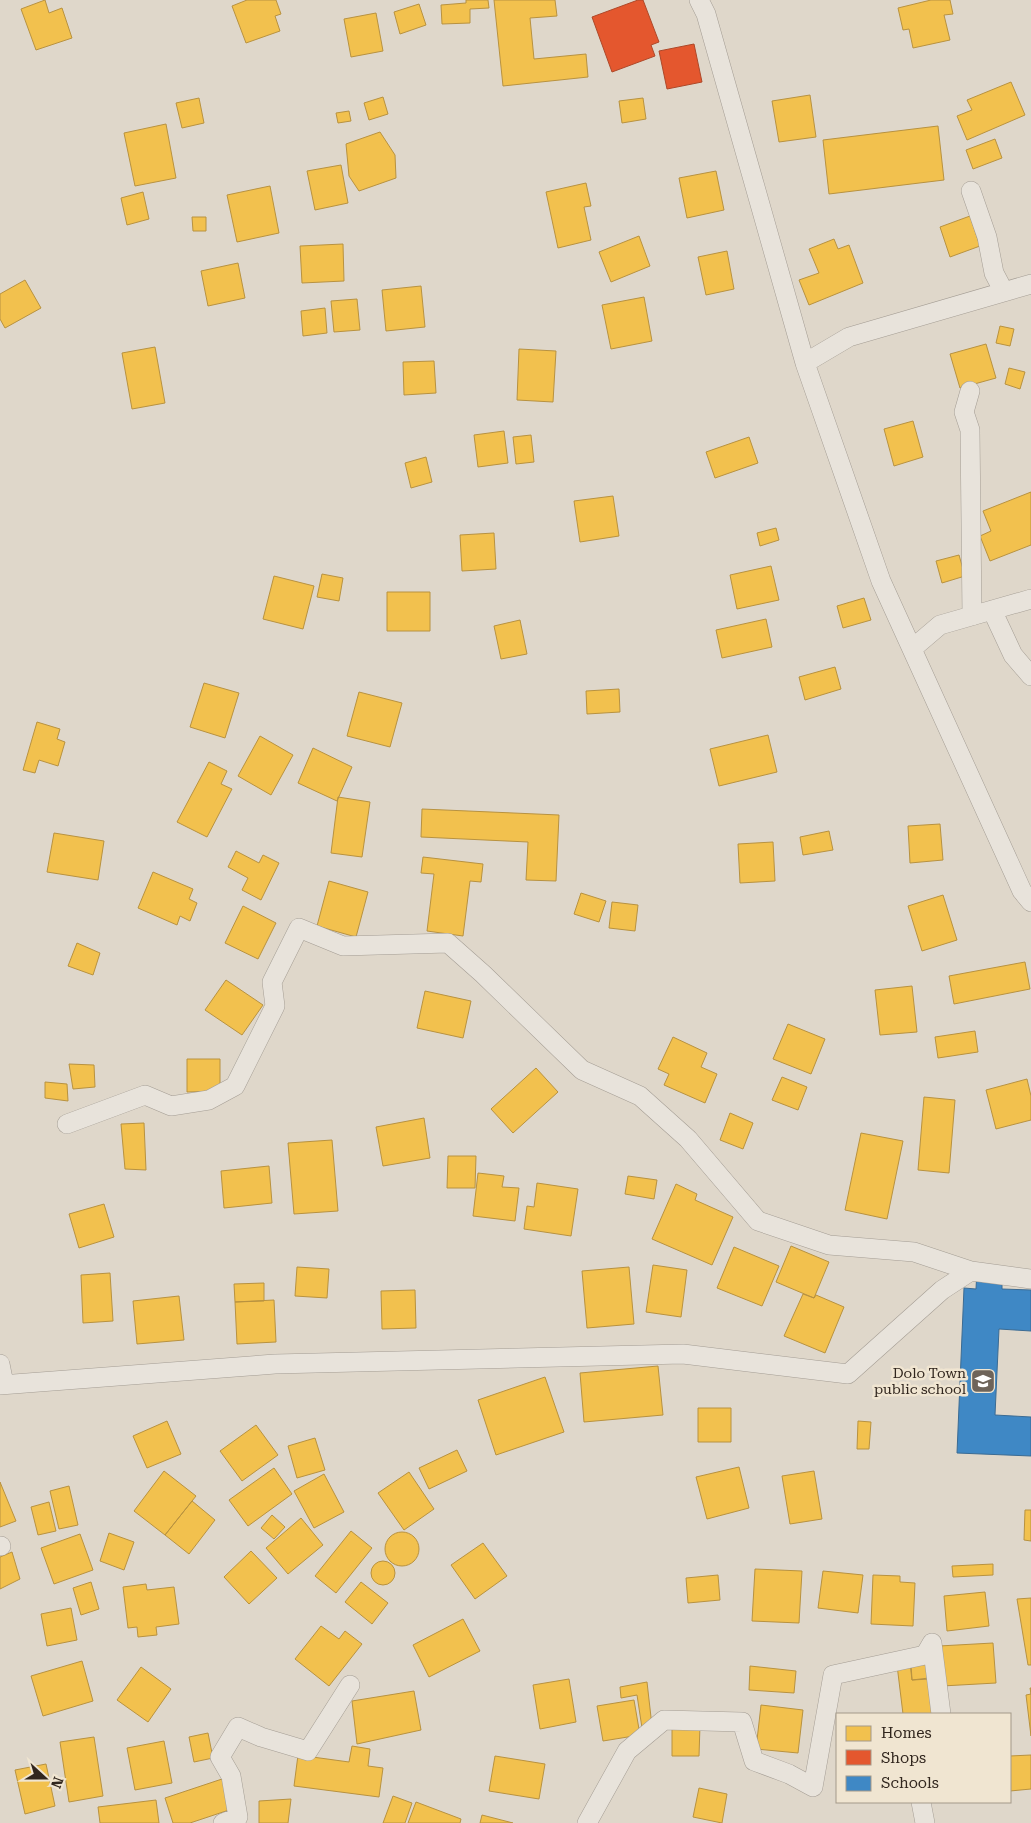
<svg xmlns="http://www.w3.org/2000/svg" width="1031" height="1823" font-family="'Roboto Serif',serif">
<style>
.homes{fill:#f2c14e;stroke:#b89240}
.shops{fill:#e4572e;stroke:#ae4829}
.schools{fill:#3f88c5;stroke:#3b6b93}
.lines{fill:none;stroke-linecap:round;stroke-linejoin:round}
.minor-casing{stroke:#a49d94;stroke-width:20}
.minor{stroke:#e8e3db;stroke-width:19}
.labels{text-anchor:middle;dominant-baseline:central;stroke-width:5;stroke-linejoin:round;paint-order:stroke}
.poi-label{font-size:14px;fill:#31261e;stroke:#f0e5d1;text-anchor:end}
</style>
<rect width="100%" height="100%" fill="#dfd7ca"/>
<!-- homes -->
<path class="homes" d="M45 0 49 13 62 8 72 38 36 50 21 9Z
M247 0H276L281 14 275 16 280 31 246 43 232 6Z
M466 0H488L489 8 470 9V23L442 24 441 5 466 3Z
M494 0H555L557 16 530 18 534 59 586 54 588 77 503 86Z
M931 0H950L953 14 944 15 950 40 913 48 909 29 903 30 898 8Z
M419 4 426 25 400 34 394 12Z
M376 13 383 51 351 57 344 19Z
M1011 82 1025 115 967 140 957 116 972 110 967 100Z
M810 95 816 137 779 142 772 101Z
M383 97 388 114 369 120 364 103Z
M199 98 204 123 182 128 176 103Z
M643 98 646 119 622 123 619 101Z
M349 111 351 121 338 123 336 113Z
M166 124 176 178 135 186 124 133Z
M938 126 944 180 829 194 823 140Z
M380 132 395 155 396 178 359 191 349 176 346 144Z
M995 139 1002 158 973 169 966 150Z
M341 165 348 203 315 210 307 171Z
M716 171 724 210 687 218 679 178Z
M586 183 591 206 584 207 591 240 558 248 546 192Z
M270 186 279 233 237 242 227 195Z
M143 192 149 219 127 225 121 198Z
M970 216 980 246 950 257 940 227Z
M192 217H206V231H193Z
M639 236 650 266 611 282 599 252Z
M834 239 838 249 849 245 863 283 809 305 799 280 819 273 809 249Z
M343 244 344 281 302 283 300 246Z
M727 251 734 289 706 295 698 257Z
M238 263 245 298 208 306 201 271Z
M25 280 41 308 5 328 0 319V294Z
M421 286 425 327 386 331 382 290Z
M644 297 652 341 611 349 602 305Z
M357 299 360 330 334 332 331 301Z
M325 308 327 333 303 336 301 311Z
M1000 326 1014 329 1010 346 996 343Z
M986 344 996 378 960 388 950 354Z
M155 347 165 403 132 409 122 353Z
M519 349 556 351 553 402 517 400Z
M434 361 436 393 404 395 403 362Z
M1009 368 1025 372 1020 389 1005 384Z
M913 421 923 457 894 466 884 429Z
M504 431 508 463 478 467 474 435Z
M531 435 534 462 516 464 513 437Z
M749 437 758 463 715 478 706 452Z
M426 457 432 482 411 488 405 463Z
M1031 492V545L990 561 980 536 991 531 983 511Z
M613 496 619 536 580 542 574 501Z
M776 528 779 540 760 546 757 533Z
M494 533 496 569 462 571 460 535Z
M959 555 965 576 942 583 936 561Z
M771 566 779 600 737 609 730 575Z
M322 574 343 578 339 601 317 597Z
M274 576 314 586 303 629 263 619Z
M387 592H430V631H387Z
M864 598 871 620 843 628 837 606Z
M766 619 772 647 722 658 716 630Z
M520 620 527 654 501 659 494 626Z
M835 667 841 689 805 700 799 677Z
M204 683 239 693 225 738 190 727Z
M619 689 620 712 587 714 586 691Z
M359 692 402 703 390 747 347 736Z
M37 722 60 729 57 739 65 742 58 766 39 760 35 773 23 770Z
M768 735 777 772 719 786 710 749Z
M260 736 293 755 271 795 238 776Z
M313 748 352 767 337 801 298 783Z
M209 762 227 771 221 784 232 789 207 837 177 822Z
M338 797 370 802 362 857 331 853Z
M422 809 559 815 556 881 526 880 528 842 421 837Z
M940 824 943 860 910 863 908 826Z
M829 831 833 850 803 855 800 837Z
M54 833 104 841 98 880 47 872Z
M773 842 775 881 740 883 738 844Z
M236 851 259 863 263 855 279 863 261 900 242 890 248 878 228 867Z
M423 857 483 864 481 882 470 881 463 936 427 931 434 874 421 873Z
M153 872 193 889 189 899 197 903 190 921 180 916 177 925 138 908Z
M329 881 368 892 356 937 317 926Z
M581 893 606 901 599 922 574 914Z
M943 895 957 940 922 951 908 906Z
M612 902 638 905 635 931 609 928Z
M243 906 276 923 258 959 225 943Z
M77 943 100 953 93 975 68 966Z
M1025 962 1030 989 954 1004 949 976Z
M226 980 263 1005 242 1035 205 1010Z
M912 986 917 1032 880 1035 875 990Z
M425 991 471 1001 463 1038 417 1028Z
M788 1024 825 1039 811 1074 773 1059Z
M975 1031 978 1052 938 1058 935 1037Z
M673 1037 707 1053 701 1067 717 1074 705 1103 664 1085 669 1074 658 1069Z
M187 1059H220V1091L187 1092Z
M69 1064 94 1065 95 1087 73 1089Z
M536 1068 558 1092 513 1133 491 1109Z
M782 1077 807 1087 798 1110 772 1100Z
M1027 1079 1031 1096V1120L996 1129 986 1090Z
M45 1082 67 1084 68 1101 45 1098Z
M924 1097 955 1100 949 1173 918 1170Z
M730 1113 753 1123 743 1149 720 1140Z
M424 1118 430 1158 383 1166 376 1127Z
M144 1123 146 1170 125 1169 121 1124Z
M861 1133 903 1141 887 1219 845 1210Z
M332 1140 338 1211 294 1214 288 1143Z
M448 1156H476L475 1188H447Z
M269 1166 272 1203 224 1208 221 1171Z
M478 1173 504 1176 502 1187 519 1188 515 1221 473 1216Z
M628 1176 657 1180 654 1199 625 1194Z
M537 1183 578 1189 571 1236 524 1229 527 1206 534 1207Z
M676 1184 697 1194 695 1200 733 1217 712 1265 652 1239Z
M104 1204 114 1237 79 1248 69 1214Z
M791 1246 829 1262 814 1298 776 1282Z
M734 1247 779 1266 762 1306 717 1288Z
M653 1265 687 1270 681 1317 646 1312Z
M297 1267 329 1269 327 1298 295 1296Z
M629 1267 634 1324 587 1328 582 1271Z
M110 1273 113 1321 83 1323 81 1275Z
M264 1283V1301L235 1302 234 1284Z
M415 1290 416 1328 382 1329 381 1291Z
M803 1294 814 1298 816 1295 844 1307 825 1353 784 1336Z
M179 1296 184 1340 137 1344 133 1301Z
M274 1300 276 1342 237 1344 235 1302Z
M658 1366 663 1415 584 1422 580 1373Z
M545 1377 564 1432 496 1455 478 1400Z
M698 1408H731V1442H698Z
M167 1421 181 1454 147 1468 133 1436Z
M858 1421 871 1422 869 1449H857Z
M256 1425 278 1455 242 1481 220 1451Z
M315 1438 325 1470 297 1478 288 1446Z
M457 1450 467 1471 429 1489 419 1468Z
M739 1467 749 1508 707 1519 696 1477Z
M274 1468 292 1494 248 1526 229 1500Z
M164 1471 196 1496 165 1535 134 1511Z
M814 1471 822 1519 790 1524 782 1476Z
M409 1472 434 1509 404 1530 378 1493Z
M324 1474 344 1512 314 1528 294 1491Z
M0 1482 16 1521 0 1527Z
M69 1486 78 1525 59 1529 50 1491Z
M192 1501 215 1520 189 1554 165 1535Z
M49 1502 56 1531 38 1535 31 1507Z
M1025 1510H1031V1541L1024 1540Z
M272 1515 285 1527 274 1539 261 1528Z
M301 1518 323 1545 288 1574 266 1548Z
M351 1531 372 1548 336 1593 315 1576Z
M385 1549a17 17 0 1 1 34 0a17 17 0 1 1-34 0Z
M109 1533 134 1542 124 1570 100 1561Z
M80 1534 93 1570 54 1584 41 1548Z
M483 1543 507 1576 475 1599 451 1565Z
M251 1551 277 1578 249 1604 224 1577Z
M12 1552 20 1579 0 1589V1557Z
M371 1573a12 12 0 1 1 24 0a12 12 0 1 1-24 0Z
M993 1564V1575L953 1577 952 1566Z
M755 1569 802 1571 799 1623 752 1621Z
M823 1571 863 1575 858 1613 818 1608Z
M718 1575 720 1600 688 1603 686 1578Z
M873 1575 900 1576V1582L915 1583 913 1626 871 1624Z
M91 1582 99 1609 81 1615 73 1588Z
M361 1582 388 1603 372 1624 345 1602Z
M146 1584 147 1590 174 1587 179 1624 156 1627 157 1635 138 1637 137 1627 128 1628 123 1587Z
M985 1592 989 1626 947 1631 944 1596Z
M1031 1598V1665H1028L1017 1599Z
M71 1608 77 1640 47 1646 41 1614Z
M463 1619 480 1651 429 1677 413 1645Z
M321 1626 339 1639 345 1631 362 1644 329 1686 295 1659Z
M993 1643 996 1683 942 1686 939 1646Z
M82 1661 93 1701 43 1716 31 1676Z
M928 1661 929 1678 912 1680 911 1664Z
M910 1663 912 1680 930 1679 933 1714H903L897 1665Z
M750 1666 796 1671 794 1693 749 1690Z
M141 1667 171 1689 148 1722 117 1700Z
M569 1679 576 1722 540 1729 533 1685Z
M647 1682 652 1726 642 1728 637 1695 621 1698 620 1687Z
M1030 1688H1031V1736L1026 1695 1031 1694Z
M414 1691 421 1730 357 1744 352 1701Z
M634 1700 640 1735 603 1741 597 1706Z
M761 1705 803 1710 798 1753 756 1749Z
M700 1725 699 1756H672V1727Z
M208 1733 213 1758 194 1762 189 1737Z
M94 1737 103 1796 69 1802 60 1742Z
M164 1741 172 1783 135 1790 127 1748Z
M352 1746 370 1749 368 1766 383 1768 379 1797 294 1786 298 1755 349 1762Z
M1031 1755V1789L1010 1791V1756Z
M495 1756 545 1764 539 1799 489 1791Z
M46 1764 55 1806 25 1814 15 1770Z
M222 1779 232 1809 190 1823H173L165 1798Z
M699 1788 727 1794 722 1823 693 1817Z
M393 1796 412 1803 405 1823H383Z
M291 1799 288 1823H259V1801Z
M156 1800 159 1823H100L98 1807Z
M416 1802 461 1819 460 1823H408Z
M482 1815 513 1823H480Z"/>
<!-- shops -->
<path class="shops" d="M638 0H643L659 42 651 45 655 56 612 72 592 17Z
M694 44 702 82 667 89 659 51Z"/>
<!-- schools -->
<path class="schools" d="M977 1269 1002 1270V1289L1031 1290V1331L999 1329 995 1415 1031 1417V1456L957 1453 964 1288 976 1289Z"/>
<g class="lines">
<defs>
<path id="minor" d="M699 0 706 14 805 363 881 581 1022 891 1031 902
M971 191 987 237 994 273 1004 292
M805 363 849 337 1031 284
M970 391 964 412 970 430 972 616
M992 610 1013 655 1031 676
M913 648 940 625 1031 599
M67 1124 145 1095 171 1106 209 1100 235 1086 275 1006 272 982 299 928 343 946 448 943 483 974 582 1070 640 1096 688 1139 758 1221 829 1245 914 1252 971 1271
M0 1364 4 1384
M0 1385 275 1364 683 1354 848 1374 942 1290 971 1271 1031 1279
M0 1546H1
M932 1643 941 1714
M921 1802 925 1823
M223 1823 238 1817 231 1776 220 1757 238 1727 261 1737 308 1751 350 1685
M587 1823 627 1751 664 1720 742 1722 754 1761 789 1774 813 1787 833 1675 925 1655 932 1643"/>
</defs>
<!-- minor casing -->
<use href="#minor" class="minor-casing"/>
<!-- minor -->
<use href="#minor" class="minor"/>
</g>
<!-- icons -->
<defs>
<symbol id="school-square" viewBox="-11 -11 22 22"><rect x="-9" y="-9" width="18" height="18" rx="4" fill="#6e645a" stroke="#f0e5d1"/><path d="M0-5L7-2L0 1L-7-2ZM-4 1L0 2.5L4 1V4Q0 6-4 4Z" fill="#fff"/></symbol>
</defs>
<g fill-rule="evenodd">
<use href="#school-square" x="969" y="1367" width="28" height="28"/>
</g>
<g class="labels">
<!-- poi labels -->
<g class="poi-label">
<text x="966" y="1373">Dolo Town<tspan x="966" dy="16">public school</tspan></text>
</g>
</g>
<!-- legend -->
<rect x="836" y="1713" width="175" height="90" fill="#f0e5d1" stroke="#a49989"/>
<rect x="846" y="1726" width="25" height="15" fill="#f2c14e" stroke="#a49989"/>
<text x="881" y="1738" font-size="15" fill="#31261e">Homes</text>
<rect x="846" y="1750" width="25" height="15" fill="#e4572e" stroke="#a49989"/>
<text x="881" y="1763" font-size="15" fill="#31261e">Shops</text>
<rect x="846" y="1776" width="25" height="15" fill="#3f88c5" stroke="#a49989"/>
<text x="881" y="1788" font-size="15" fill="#31261e">Schools</text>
<!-- north arrow -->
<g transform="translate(45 1778) rotate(111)" stroke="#f0e5d1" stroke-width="4" paint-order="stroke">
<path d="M0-4L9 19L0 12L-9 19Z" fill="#31261e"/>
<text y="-8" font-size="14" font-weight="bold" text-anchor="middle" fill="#31261e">N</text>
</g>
</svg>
